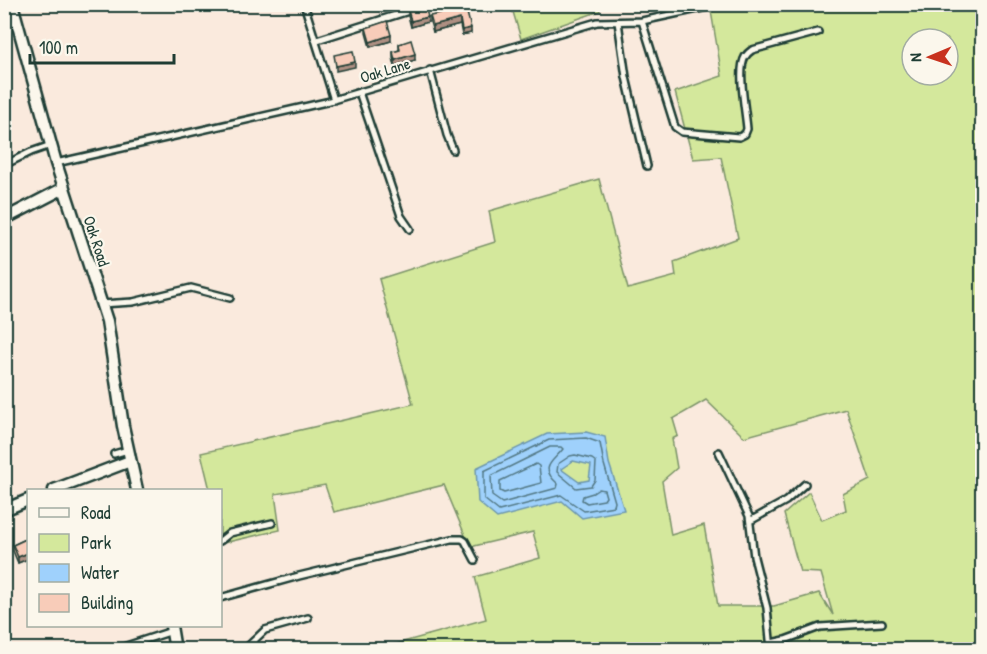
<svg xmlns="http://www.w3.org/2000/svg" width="987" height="654" font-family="'Patrick Hand',sans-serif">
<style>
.green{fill:#d4e89c;stroke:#7a9268;stroke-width:1.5;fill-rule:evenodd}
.water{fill:#9fd1fc;stroke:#6c96ac;stroke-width:1.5;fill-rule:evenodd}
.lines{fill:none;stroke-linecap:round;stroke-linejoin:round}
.shore{stroke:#527884;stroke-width:1.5}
.service-casing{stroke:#1f3d34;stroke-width:10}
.minor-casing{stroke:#1f3d34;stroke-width:15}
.service{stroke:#fbf7ec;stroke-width:5}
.minor{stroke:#fbf7ec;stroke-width:10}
.wall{fill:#d5af9f;stroke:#1f3d34;stroke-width:1.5}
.shaded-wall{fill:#ae8f82;stroke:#1f3d34;stroke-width:1.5}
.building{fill:#f8ccb9;stroke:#1f3d34;stroke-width:1.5}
.labels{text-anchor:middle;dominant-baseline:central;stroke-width:4.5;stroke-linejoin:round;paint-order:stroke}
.street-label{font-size:16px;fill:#1f3d34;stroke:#fbf7ec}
</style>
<rect width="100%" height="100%" fill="#faeadd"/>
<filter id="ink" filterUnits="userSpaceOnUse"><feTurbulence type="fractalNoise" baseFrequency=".0167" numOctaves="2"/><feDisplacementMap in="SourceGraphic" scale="12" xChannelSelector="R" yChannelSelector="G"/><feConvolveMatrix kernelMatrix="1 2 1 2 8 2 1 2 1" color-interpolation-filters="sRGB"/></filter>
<g filter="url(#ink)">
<!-- green -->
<path class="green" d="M511 5H599L600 11 521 39Z
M710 5H982V649H378L486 619 475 577 540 558 533 532 470 547 444 485 334 512 325 485 275 494 280 530 223 543 220 534V490H210L201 453 413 404 379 279 495 242 489 211 599 179 628 289 676 276 674 262 738 238 721 157 693 159 675 92 722 76ZM912 39H948V75H912ZM706 400 744 437 846 409 870 480 843 494 846 510 822 520 809 492 784 514 800 572 821 573 833 615 819 593 774 606H718L704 525 671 535 662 481 677 468 672 439 678 436 673 419Z"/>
<!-- water -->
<path class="water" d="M586 432 605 437 609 463 624 510 582 518 562 501 497 518 478 502 476 468 547 434ZM573 461 591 465 589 480 579 482 561 469Z"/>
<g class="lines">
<!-- shore -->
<path class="shore" d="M586 438 600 443 604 464 615 502 614 506 584 511 561 495 499 511 484 499V471L549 440Z
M550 447H561L563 449C553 462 538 467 558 484L557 488 502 503 492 496 491 476Z
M575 455 592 459 596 462 595 480 591 486 576 488 557 472 558 464 570 456Z
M536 464 539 466 541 483 504 493 500 491V481Z
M599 489 604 490 606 497 604 500 587 503 582 500 583 496 593 493Z"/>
<defs>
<path id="service" d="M304 4 334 100
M642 21 675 127 682 132 739 137 745 134 747 129C746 113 737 70 745 57 747 54 749 52 752 50L818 32
M618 22 626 77 647 166
M317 40 418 8 421 4
M430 70 447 135 453 150
M359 92 401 216 410 229
M56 163 326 102 597 22 642 21 721 4
M4 165 31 152 51 145
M101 304 133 302 191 288 230 298
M719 452 749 516 754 557 767 608 771 650
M114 454 128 450
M750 521 786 501 805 484
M220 541 230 533 272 523
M220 598 299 576 452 539H462L465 541 475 560
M771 643 785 640 820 627 882 623
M114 650 172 631
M244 650 265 630 308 618"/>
<path id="minor" d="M12 4 56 163 107 321 123 426 137 490
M4 219 64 188
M54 490 130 461
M4 510 28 500
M171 626 175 650"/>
</defs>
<!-- service casing -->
<use href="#service" class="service-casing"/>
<!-- minor casing -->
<use href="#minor" class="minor-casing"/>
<!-- service -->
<use href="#service" class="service"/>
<!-- minor -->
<use href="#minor" class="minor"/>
</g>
<!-- wall -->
<path class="wall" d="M466 9 471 33 462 35 460 25 433 32 430 22V16Z
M408 10 428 22 411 27 408 16Z
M366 28 391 41 370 47 366 33Z
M399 44 415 60 395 66 393 58V52L399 50Z
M28 538V559L18 563 13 551V545Z"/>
<!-- shaded-wall -->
<path class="shaded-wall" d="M319 4H327L319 7Z
M495 4H503V8L493 11V5Z
M428 17V22L411 27V21Z
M460 19V25L433 32V26Z
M471 28V33L462 35V30Z
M391 35V41L370 47V42Z
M415 54V60L395 66V60Z
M355 62V67L336 71V66Z
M9 477V486L4 488V479Z
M28 553V559L18 563V557Z"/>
<!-- building -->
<path class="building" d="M425 6 428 17 411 21 408 10Z
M466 9 471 28 462 30 460 19 433 26 430 16Z
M387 21 391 35 370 42 366 28Z
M411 40 415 54 395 60 393 52 400 50 399 44Z
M353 51 355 62 336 66 334 55Z
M4 463 9 477 4 479Z
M28 538V553L18 557 13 545Z"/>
</g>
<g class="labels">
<!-- street labels -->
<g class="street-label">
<text transform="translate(385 70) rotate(-17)">Oak Lane</text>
<text transform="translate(97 241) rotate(72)">Oak Road</text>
</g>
</g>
<!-- margin -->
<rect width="987" height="654" fill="none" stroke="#fbf7ec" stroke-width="24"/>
<rect x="12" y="12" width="963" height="630" fill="none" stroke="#1f3d34" stroke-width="2" filter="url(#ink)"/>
<!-- legend -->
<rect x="27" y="489" width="195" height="138" fill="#fbf7ec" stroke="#a3ada2" stroke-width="1.5"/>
<rect x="39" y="508" width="30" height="9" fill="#fbf7ec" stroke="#a3ada2" stroke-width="1.5"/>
<text x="81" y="519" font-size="18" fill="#1f3d34">Road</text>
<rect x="39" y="534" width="30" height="18" fill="#d4e89c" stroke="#a3ada2" stroke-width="1.5"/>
<text x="81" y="549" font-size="18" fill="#1f3d34">Park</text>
<rect x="39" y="564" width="30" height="18" fill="#9fd1fc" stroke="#a3ada2" stroke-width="1.5"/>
<text x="81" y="579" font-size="18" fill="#1f3d34">Water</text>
<rect x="39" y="594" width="30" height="18" fill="#f8ccb9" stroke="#a3ada2" stroke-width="1.5"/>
<text x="81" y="609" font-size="18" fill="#1f3d34">Building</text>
<!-- north arrow -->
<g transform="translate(930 57) rotate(268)"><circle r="28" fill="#fbf7ec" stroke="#a3ada2" stroke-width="1.5"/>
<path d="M0-4.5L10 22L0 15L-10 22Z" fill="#c8321e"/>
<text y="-9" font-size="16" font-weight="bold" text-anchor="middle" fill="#1f3d34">N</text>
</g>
<!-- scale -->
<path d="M30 54v9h144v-9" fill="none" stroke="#1f3d34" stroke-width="3"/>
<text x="39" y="54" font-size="18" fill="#1f3d34" stroke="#fbf7ec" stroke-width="4.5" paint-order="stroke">100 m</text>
</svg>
